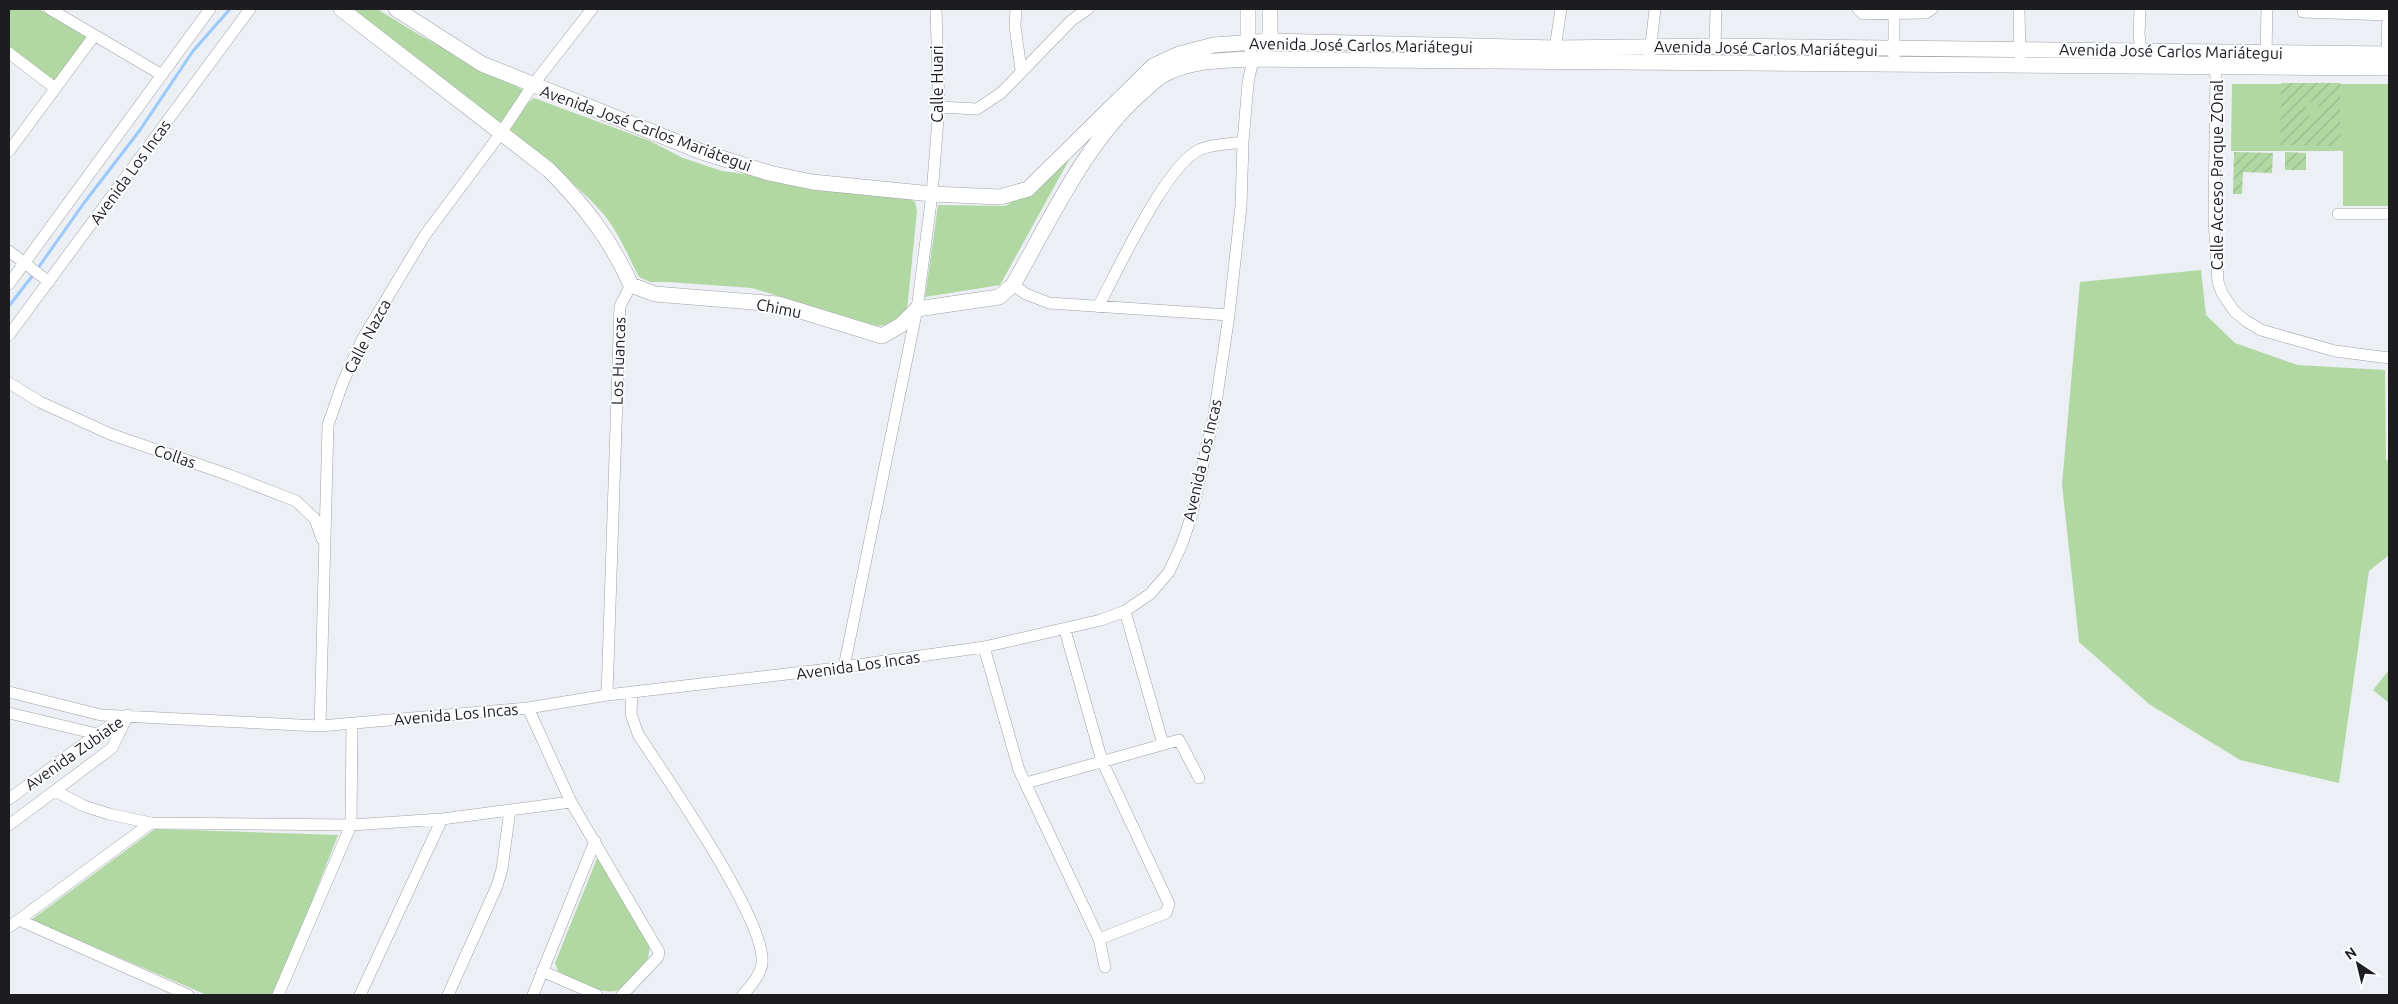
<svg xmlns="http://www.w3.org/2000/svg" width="2398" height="1004" font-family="Ubuntu,sans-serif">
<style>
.park{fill:#b1d8a3}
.garden{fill:url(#garden-furrows);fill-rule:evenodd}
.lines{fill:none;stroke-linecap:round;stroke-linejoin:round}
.stream{stroke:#9acafc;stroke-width:3}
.minor-casing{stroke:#9fa2a6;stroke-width:12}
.major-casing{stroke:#9fa2a6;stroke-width:16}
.minor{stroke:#fff;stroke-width:11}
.major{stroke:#fff;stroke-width:15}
.labels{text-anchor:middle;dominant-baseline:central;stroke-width:4;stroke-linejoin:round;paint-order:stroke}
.street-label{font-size:16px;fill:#1d1d1f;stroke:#fbfcfe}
</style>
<defs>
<pattern id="garden-furrows" width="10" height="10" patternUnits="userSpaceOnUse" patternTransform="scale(1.25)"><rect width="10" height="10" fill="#b1d8a3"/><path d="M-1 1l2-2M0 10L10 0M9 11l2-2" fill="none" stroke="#98b98c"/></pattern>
</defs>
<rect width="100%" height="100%" fill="#eceff4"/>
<!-- park -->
<path class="park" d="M9 9H39L87 37 53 83 9 48Z
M348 9H377L421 36 525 91 494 132Z
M2232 84H2389V206H2343V151H2231Z
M534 98 650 141 683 158 722 171 909 198 915 202 917 211 907 310C902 321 889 325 877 326L752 288 668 282H650L639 277C627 254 616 226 598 208 573 180 539 158 509 135 511 120 522 107 534 98Z
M1070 158 1000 285 925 297 938 205 1005 206 1036 188Z
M2201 270 2206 315 2235 343 2297 365 2385 370 2386 459 2389 463V555L2369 571 2339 783 2240 760 2149 704 2079 642 2062 484 2080 282Z
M2389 670V703L2373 690Z
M155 829 338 835 275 995H207L31 920Z
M598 856 650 945 648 959 622 988C607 999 579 981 563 974L558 971 555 963Z"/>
<!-- garden -->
<path class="garden" d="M2281 83H2340V146L2280 145ZM2312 101 2318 105 2319 110 2312 116V123L2311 116 2306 114V104Z
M2234 152 2273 153 2272 173 2243 172 2242 194H2233Z
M2285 152 2306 153V170H2285Z"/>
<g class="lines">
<!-- stream -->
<path class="stream" d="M38 268 84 203 140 130 193 51 230 9
M9 306 33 275"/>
<defs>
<path id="minor" d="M50 9 162 75
M1016 9 1015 26 1021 70
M1858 9 1863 14 1926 13 1932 9
M2019 9 2020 57
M2140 9 2139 35 2142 57
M2303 12 2388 15
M1715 46 1716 9
M1555 48 1561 9
M2266 52 2267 9
M9 53 55 88
M2387 53 2388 9
M2219 59 2216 68 2214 220 2218 282 2222 293 2234 311 2246 321 2261 330 2335 351 2389 358
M1649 62 1655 9
M1894 65V9
M939 107 977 109 1001 93 1072 20 1088 9
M9 151 94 36
M2338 214H2389
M9 251 49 282
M9 284 210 9
M1013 285 1026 294 1049 303 1229 315
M1098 307C1117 272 1167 162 1201 149 1213 144 1230 144 1243 142
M9 335 250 9
M9 383 40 402 110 434 229 475 296 501 315 519 322 539
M1125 611 1163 744
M1065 630 1102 761 1169 904 1166 913 1099 939
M984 647 1019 770 1099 939 1105 967
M844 667 917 309 932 194 939 107 936 9
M9 692 101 715 320 726 528 708 607 695 829 669 984 647 1101 620 1125 611 1150 594 1169 572 1182 544 1191 517 1214 416 1229 315 1241 206 1243 142 1248 83 1253 59 1248 43
M632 693 631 714 638 734C665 776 767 921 762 963 760 977 751 985 743 995
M607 695 620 306 631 285
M528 708 571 802 659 952 658 957 622 995
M9 713 97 734
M320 726 328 425 343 382 363 338 425 235 501 133 532 86 592 9
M1026 783 1179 740 1199 778
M55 791 84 806 109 814 151 823 351 825 442 819 571 802
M9 799 97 734 126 716
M9 825 112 748 128 715
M19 920 188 995
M9 927 151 823
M542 971 597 995
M278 995 351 825 352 724
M360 995 442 819
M448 995 497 886 502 869 510 810
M533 995 595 841"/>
<path id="major" d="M341 9 549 170C584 205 611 240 631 285L655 294 778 304 882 336 901 325 917 309 999 297 1013 285C1051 219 1087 138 1146 89 1151 85 1157 78 1163 75 1192 60 1222 60 1253 59L2389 68
M396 9 482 64 702 152 769 173 812 182 932 194 1000 197 1028 189 1153 66 1179 54 1214 45 1270 41 1555 48 1715 46 2389 54
M1248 9V43
M1264 47 1270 41V9"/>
</defs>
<!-- minor casing -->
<use href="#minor" class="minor-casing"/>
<!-- major casing -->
<use href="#major" class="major-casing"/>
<!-- minor -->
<use href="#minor" class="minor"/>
<!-- major -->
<use href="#major" class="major"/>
</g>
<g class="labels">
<!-- street labels -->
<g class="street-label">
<text transform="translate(1361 45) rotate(1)">Avenida José Carlos Mariátegui</text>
<text transform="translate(1766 48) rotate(1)">Avenida José Carlos Mariátegui</text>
<text transform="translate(2171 51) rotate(1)">Avenida José Carlos Mariátegui</text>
<text transform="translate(937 84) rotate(-90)">Calle Huari</text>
<text transform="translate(646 128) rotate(20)">Avenida José Carlos Mariátegui</text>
<text transform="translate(130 172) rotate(-54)">Avenida Los Incas</text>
<text transform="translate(2217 175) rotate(-90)">Calle Acceso Parque ZOnal</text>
<text transform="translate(779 308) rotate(11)">Chimu</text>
<text transform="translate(367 336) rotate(-62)">Calle Nazca</text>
<text transform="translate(618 361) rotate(-88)">Los Huancas</text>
<text transform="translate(175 456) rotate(19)">Collas</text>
<text transform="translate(1202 460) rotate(-77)">Avenida Los Incas</text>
<text transform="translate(858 665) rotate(-8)">Avenida Los Incas</text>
<text transform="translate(456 714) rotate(-5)">Avenida Los Incas</text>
<text transform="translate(74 753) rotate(-35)">Avenida Zubiate</text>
</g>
</g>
<!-- border -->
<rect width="2398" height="1004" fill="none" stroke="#1d1d1f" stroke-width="20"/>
<!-- north arrow -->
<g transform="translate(2358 964) rotate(325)" stroke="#fbfcfe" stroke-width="4" paint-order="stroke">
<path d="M0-4L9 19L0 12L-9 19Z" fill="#1d1d1f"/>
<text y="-8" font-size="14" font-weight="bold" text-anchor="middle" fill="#1d1d1f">N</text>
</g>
</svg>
